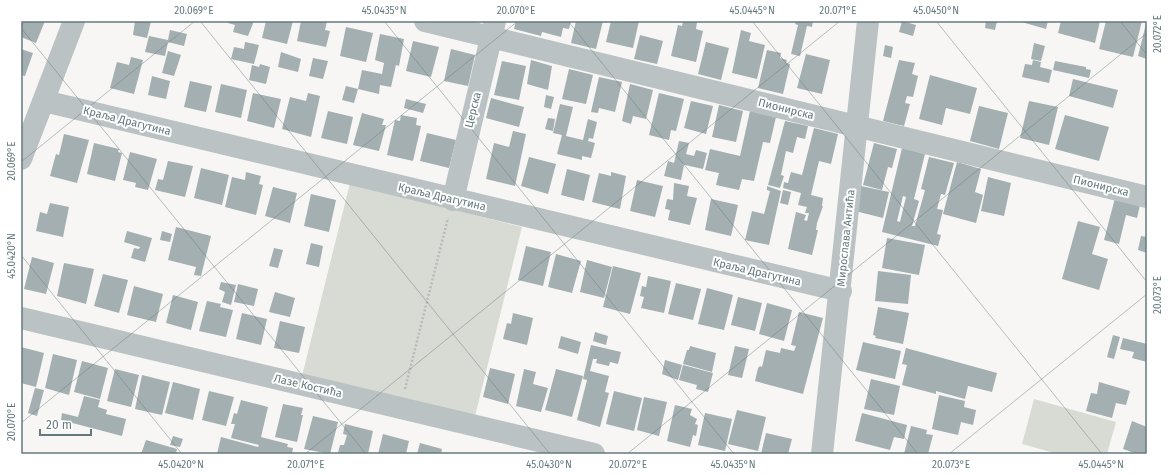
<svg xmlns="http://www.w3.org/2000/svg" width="1168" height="475" font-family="'Fira Sans',sans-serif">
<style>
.green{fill:#d8dbd3}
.building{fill:#a3afb1;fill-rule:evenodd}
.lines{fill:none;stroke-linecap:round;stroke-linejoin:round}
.path{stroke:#b6bbbc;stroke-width:2.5;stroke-dasharray:2 2;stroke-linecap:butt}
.minor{stroke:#bbc2c3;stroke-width:22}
.ticks{fill:none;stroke:#64797d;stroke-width:1;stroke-opacity:0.45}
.labels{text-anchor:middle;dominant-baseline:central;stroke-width:4;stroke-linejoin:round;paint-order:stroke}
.street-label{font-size:11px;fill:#64797d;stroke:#fff}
.neatline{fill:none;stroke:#64797d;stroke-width:1.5}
.ticks-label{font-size:10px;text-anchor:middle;fill:#64797d}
</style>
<rect width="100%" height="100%" fill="#f7f6f4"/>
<!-- green -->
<path class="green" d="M350 183 522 227 474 420 302 376Z
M1034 399 1116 422 1107 454H1058L1022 444Z"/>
<!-- building -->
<path class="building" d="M21 21H45L36 43 21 37Z
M135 21H151L147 38 133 35Z
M229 21H254L248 36 233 32 235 25 228 23Z
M266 21H293L287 44 262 38Z
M301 21H327L325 30 330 31 326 47 297 41Z
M516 21H571L569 29 563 28 561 37 542 32 541 36 514 29Z
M576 21H603L596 49 571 43Z
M611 21H639L633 48 606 42Z
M683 21 697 22 696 29 703 31 696 62 671 56 678 25 682 26Z
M796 21H813L812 27 807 26 800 56 791 54 798 25 795 24Z
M902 21 916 25 913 36 899 32Z
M986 21H997L995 30 985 28Z
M1018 21H1048L1046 29Z
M1061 21H1100L1095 43 1058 33Z
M1106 21H1142L1133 57 1099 49Z
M1146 24H1147V59L1138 56Z
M346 27 373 33 366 62 340 56Z
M170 30 187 34 184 46 168 42 165 56 145 52 149 36 168 40Z
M741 30 751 33 749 41 765 45 757 79 732 73Z
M380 34 404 39 399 66 396 65 391 87 380 85 379 94 358 89 362 70 382 74 384 63 375 60Z
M640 35 663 41 657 64 634 59Z
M413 41 439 47 431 77 406 71Z
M245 42 259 45 254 64 231 59 234 47 244 49Z
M706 42 729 48 721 80 698 74Z
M1034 43 1045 46 1041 61 1031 59Z
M885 45 893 47 891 58 883 56Z
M21 49 33 53 25 76 21 75Z
M451 49 475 55 468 86 444 81Z
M767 50 781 53 780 58 787 60 786 63 790 64 783 94 758 88Z
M168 51 181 55 174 76 162 73Z
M281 52 301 59 298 72 278 67Z
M806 54 830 60 822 94 797 88Z
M131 57 143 60 134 94 110 88 117 62 129 65Z
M313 58 328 61 323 79 309 76Z
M531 60 552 66 548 90 527 84Z
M899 60 915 63 912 74 918 76 913 97 907 96 905 103 910 104 904 126 883 121Z
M1033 60 1041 62 1040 67 1052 70 1049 83 1022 77 1025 64 1032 65Z
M502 61 526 66 519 100 494 95Z
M1055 61 1086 67V69L1091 70 1089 78 1053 70Z
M260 64 270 67 266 84 249 80 252 65 259 67Z
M569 69 593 75 586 104 562 99Z
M930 75 977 88 970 114 946 108 942 125 919 119Z
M152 76 170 81 166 99 148 95Z
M599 77 622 82 615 112 599 108 598 113 591 112Z
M1073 79 1118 90 1113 108 1069 96Z
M190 81 212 86 206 112 184 107Z
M221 84 247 90 241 118 215 112Z
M630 84 653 90 646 119 633 116 631 124 622 121Z
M346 86 358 89 354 103 342 100Z
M253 93 281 99 274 128 247 121Z
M308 93 320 96 311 137 282 129 290 97 306 101Z
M659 93 684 99 676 131 671 130 669 140 649 135Z
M546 95 554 97 551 109 544 107Z
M491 98 524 107 519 127 486 118Z
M406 99 426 104 423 113 404 108Z
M691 101 713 106 706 134 684 128Z
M1029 101 1058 107 1049 145 1020 138Z
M560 104 573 107 566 136 583 140 588 119 597 122 593 139 589 138 588 141 595 143 591 158 582 156V160L557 154 562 135 553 133Z
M719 105 743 111 736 142 712 137Z
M979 106 1008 113 999 149 970 141Z
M328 111 353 117 347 144 321 138Z
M750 111 776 117 770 143 763 142 754 181 742 179 739 190 716 185 719 173 705 170 710 149 740 156Z
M362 113 384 119 382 125H386L379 151 353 145Z
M401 115 417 118 416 125 421 126 413 161 387 155 395 120 400 121Z
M1065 115 1109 127 1099 161 1055 149Z
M548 118 555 119 553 131 545 129Z
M785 121 808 126 805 139 797 137 793 153 786 151 781 175 784 176 780 188 768 185Z
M814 128 838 134 831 164 819 161 811 195 823 198 822 206H823L817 223 816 230H818L812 255 788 249 796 212 806 215 804 220 807 221 809 213H805L807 207 798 205 801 193 783 188 784 182 788 183 791 172 802 175Z
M513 131 526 134 515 186 486 179 494 143 509 147Z
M427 133 456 140 449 168 420 161Z
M64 134 89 140 77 183 50 176 56 154 59 155Z
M679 141 689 143 686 154 694 156 696 150 707 153 703 169 676 163 684 165 681 180 664 176 668 161 674 163Z
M94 143 119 149 118 152 122 153 115 181 87 174Z
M874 143 897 149 892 168 888 167 882 190 863 185Z
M902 148 925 154 914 199 919 201 912 226H915L925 190 921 189 929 157 954 163 945 195 941 194 937 209 943 210 937 234 941 235 938 246 882 232ZM903 196 906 197 900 222 897 221Z
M130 152 157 159 148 190 135 187 136 183 123 180Z
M529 157 556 164 548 194 521 186Z
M168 161 193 166 185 197 155 190 158 179 163 180Z
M957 162 981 169 975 192 983 195 976 223 943 214Z
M201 168 229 175 222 205 194 198Z
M567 169 590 175 584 201 561 195Z
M246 172 261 176 259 184 263 185 256 215 225 207 232 177 245 180Z
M611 172 626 176 620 209 592 202 599 173 611 176Z
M988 177 1011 183 1004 216 981 211Z
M637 180 663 186 655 217 630 211Z
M674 183 689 186 687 196 697 198 690 225 668 220 670 210 665 209 667 199 673 200Z
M767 186 781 191 769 245 745 240 752 211 764 214 770 191 767 190Z
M861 186 889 192 883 218 855 211Z
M273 187 297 193 290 223 265 216Z
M783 190 791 192 788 205 780 203Z
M311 194 336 200 329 232 304 226Z
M1115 198 1140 205 1137 218 1126 215 1119 244 1104 240Z
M711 199 738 205 731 236 705 230Z
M50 203 69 207 63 237 36 231 40 212 47 214Z
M1078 221 1100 227 1092 254 1108 259 1099 290 1062 279Z
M176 227 211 236 201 276 194 275 196 267 168 260Z
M127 231 152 238 145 262 131 258 134 248 139 249 140 247 124 242Z
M162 231 172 234 170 242 160 240Z
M1141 236 1147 237V253L1138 250Z
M887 238 925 245 919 275 882 268Z
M311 243 323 246 319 267 306 264Z
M526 246 551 252 543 286 518 280Z
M274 248 283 250 278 268 269 266Z
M556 254 581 261 572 293 548 287Z
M32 257 54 263 46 294 24 289Z
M587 260 612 267 604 298 580 292Z
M64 263 94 269 86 304 57 296Z
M613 266 641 273 630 314 603 307Z
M878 271 911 275 908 304 875 301Z
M103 274 128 280 119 313 94 306Z
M648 276 671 281 664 313 641 308 644 297 640 296 642 286 646 287Z
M221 282 236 285 231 305 222 302 225 292 219 289Z
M676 283 701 289 693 320 668 314Z
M238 284 258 289 254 306 234 302Z
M134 286 163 294 156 322 127 315Z
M707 288 733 295 724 330 698 324Z
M275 292 295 298 290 317 269 312Z
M173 295 198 302 191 330 166 323Z
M738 297 762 303 755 331 731 325Z
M207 301 221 304 220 307 233 310 226 337 199 331Z
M767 303 792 310 784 341 759 334Z
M878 307 909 313 903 344 875 338 876 336 873 335Z
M799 312 823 318 803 394 755 381 758 368 760 366 762 367 766 350 780 353 781 348 794 351 796 346 791 345Z
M242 313 267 319 261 345 236 339Z
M513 313 533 318 527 345 503 339 507 323 511 324Z
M280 321 305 327 299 353 274 348Z
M595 332 608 336 606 345 593 341Z
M1113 335 1120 337 1114 359 1107 357Z
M561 336 581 342 578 354 558 348Z
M1123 338 1147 344V362L1132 358 1134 352 1120 349Z
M863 342 901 351 895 379 856 370Z
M591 345 621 352 618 364 610 362 609 366 596 363 597 359H593L590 371 609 376 605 392 609 393 600 427 577 420 587 380 583 379Z
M690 346 716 353 712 372 683 364 687 350H689Z
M735 346 749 349 742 378 728 375Z
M21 347 44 353 36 387 21 383Z
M906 348 997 373 992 392 968 386 965 399 936 391V394L902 385 907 365 902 364Z
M53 354 77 360 69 395 45 388Z
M665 360 682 365 678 380 662 374Z
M82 361 108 368 100 399 74 392Z
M683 365 713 373 708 392 696 389 697 385 679 380Z
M490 368 515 374 508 404 483 397Z
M115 369 139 375 131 407 107 401Z
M524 369 536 372 533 384 548 388 541 412 516 406Z
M556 369 583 376 572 417 545 410Z
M142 375 170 382 162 415 135 409Z
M871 379 900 386 894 415 864 409Z
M173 382 200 389 193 420 165 413Z
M1099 382 1130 391 1126 405 1116 403 1112 418 1086 411 1091 393 1097 394Z
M35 388 44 390 37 416 28 413Z
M209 391 234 397 226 426 202 420Z
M614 391 642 398 634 431 606 424Z
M939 395 965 401 964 407 976 410 973 425 961 422 958 435 932 429Z
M84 396 100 400 98 407 107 410 106 414 126 419 122 436 61 420 62 413 78 417Z
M644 397 667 402 659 436 637 430Z
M241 400 268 407 261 437 288 444 287 447 293 448 292 454H217L221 437 258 447 259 445 231 438 235 424H231L234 413 237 414Z
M283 404 303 408 301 415H303L297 442 275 437Z
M675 405 692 409 690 415 697 419 695 424 698 425 696 436 693 435 690 447 667 441Z
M737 410 766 417 758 451 728 444Z
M705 413 732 419 725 451 698 445Z
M862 413 907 425 904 439 894 437 890 450 855 441Z
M313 416 338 422 330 454 304 449Z
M1132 421 1147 427V454H1137L1123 449Z
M345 424 373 431 368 454 338 453 340 445H344L347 435 343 434Z
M911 426 927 430 926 434 933 435 928 454H904Z
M766 433 792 439 788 454H761Z
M383 434 409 441 406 454H378Z
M173 436 183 439 180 447 170 445Z
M146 440 177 449 176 454H141Z
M420 443 442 449 441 454H417Z"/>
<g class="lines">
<!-- path -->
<path class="path" d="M405 389 448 218"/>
<!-- minor -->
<path class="minor" d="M425 21 1147 197
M44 101 841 291
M21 159 74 21
M453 200 495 21
M21 318 594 454
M822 454 868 21"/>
</g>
<!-- ticks -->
<path class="ticks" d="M200 21 550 454M384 21 734 454M568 21 918 454M752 21 1102 454M936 21 1147 282M1120 21 1147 55M21 28 366 454M21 162 195 21M21 255 182 454M21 423 518 21M305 454 840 21M627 454 1147 33M949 454 1147 294"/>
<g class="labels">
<!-- street labels -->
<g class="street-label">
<text transform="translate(786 109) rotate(14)">Пионирска</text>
<text transform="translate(473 110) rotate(-76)">Церска</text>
<text transform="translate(127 121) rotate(14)">Краља Драгутина</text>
<text transform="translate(1101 186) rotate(14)">Пионирска</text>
<text transform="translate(442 197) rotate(13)">Краља Драгутина</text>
<text transform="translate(846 238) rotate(-84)">Мирослава Антића</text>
<text transform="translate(757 272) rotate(13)">Краља Драгутина</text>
<text transform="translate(308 386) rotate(13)">Лазе Костића</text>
</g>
</g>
<!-- border -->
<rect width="1168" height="475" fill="none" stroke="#ffffff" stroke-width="44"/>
<!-- scale -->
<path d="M40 429v6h51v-6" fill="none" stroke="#64797d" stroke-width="2"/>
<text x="46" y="429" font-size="12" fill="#64797d" stroke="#ffffff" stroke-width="3" paint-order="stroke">20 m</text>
<rect x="22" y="22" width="1124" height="431" class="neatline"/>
<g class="ticks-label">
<text x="194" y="14">20.069°E</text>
<text x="384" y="14">45.0435°N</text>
<text x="516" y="14">20.070°E</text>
<text x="752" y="14">45.0445°N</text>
<text x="838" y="14">20.071°E</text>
<text x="936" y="14">45.0450°N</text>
<text transform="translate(1157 34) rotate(-90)" y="4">20.072°E</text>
<text transform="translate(11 161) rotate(-90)" y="4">20.069°E</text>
<text transform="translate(11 256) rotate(-90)" y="4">45.0420°N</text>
<text transform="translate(1157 295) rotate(-90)" y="4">20.073°E</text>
<text transform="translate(11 422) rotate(-90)" y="4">20.070°E</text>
<text x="181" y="468">45.0420°N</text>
<text x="306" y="468">20.071°E</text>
<text x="549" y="468">45.0430°N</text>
<text x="628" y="468">20.072°E</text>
<text x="733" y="468">45.0435°N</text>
<text x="951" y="468">20.073°E</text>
<text x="1101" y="468">45.0445°N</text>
</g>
</svg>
